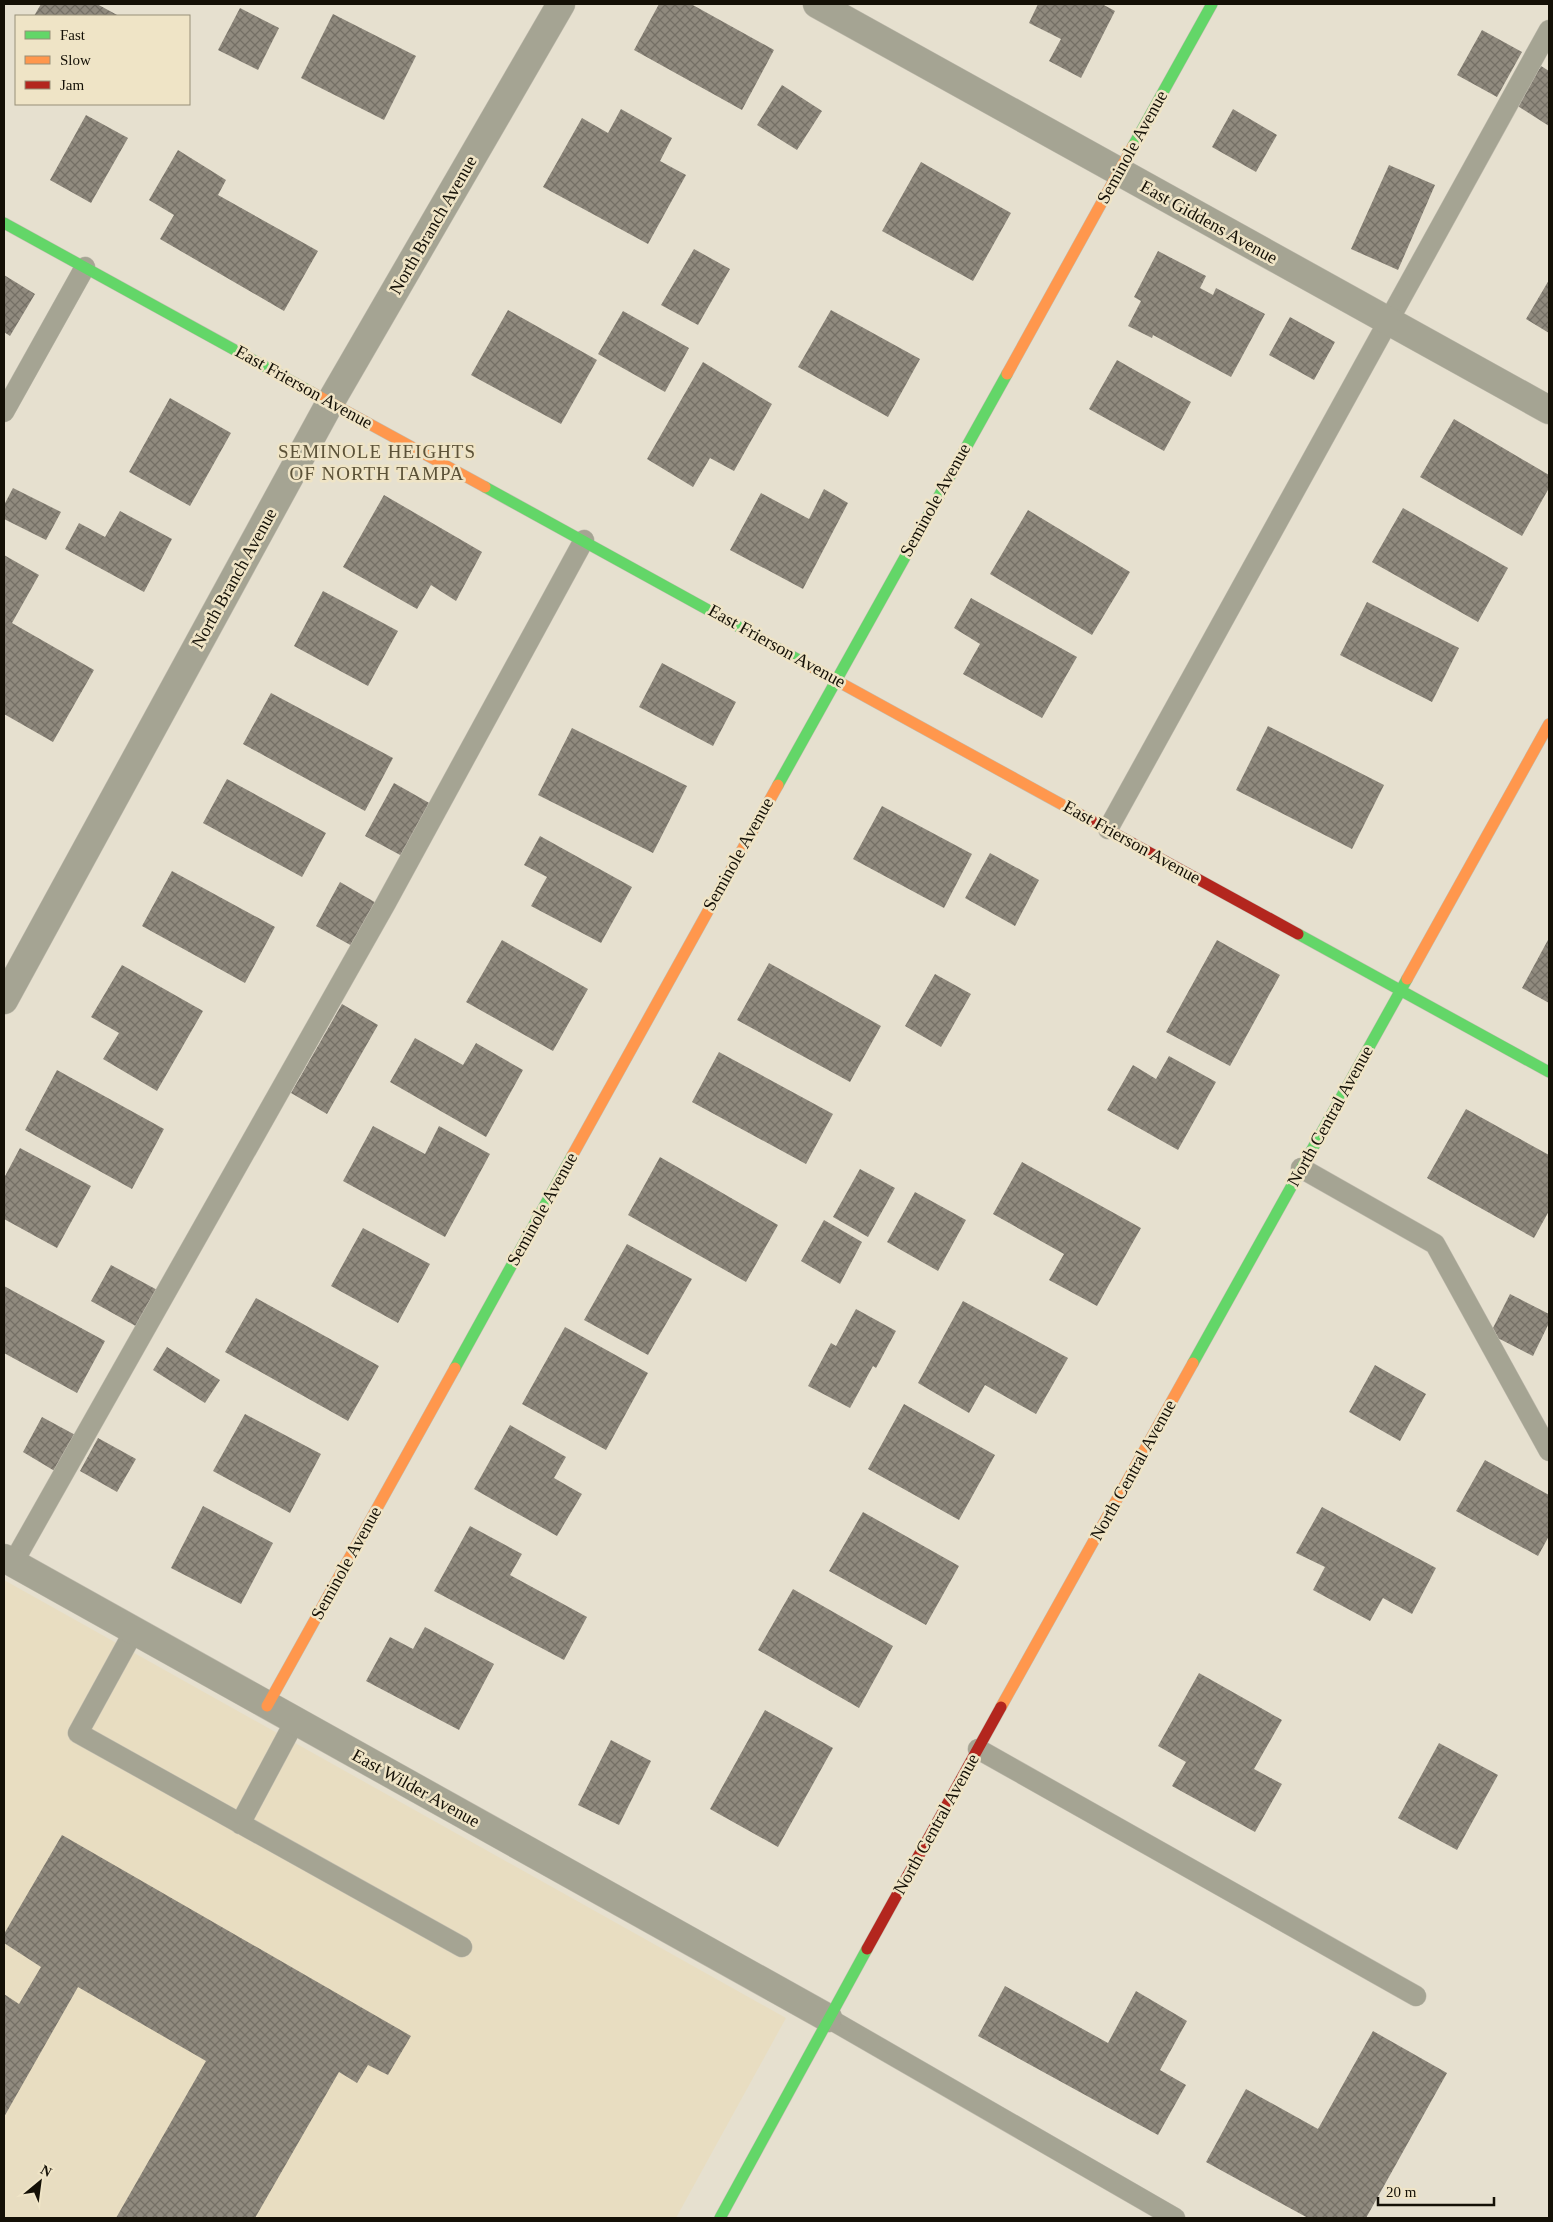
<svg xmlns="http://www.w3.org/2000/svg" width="1553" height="2222" font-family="'Times New Roman',serif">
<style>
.built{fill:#e8ddc1}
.building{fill:url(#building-cross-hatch)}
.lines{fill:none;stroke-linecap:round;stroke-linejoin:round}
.lane-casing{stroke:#c3beb1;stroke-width:21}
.street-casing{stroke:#c3beb1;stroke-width:29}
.fast-casing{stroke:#c3beb1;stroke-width:12}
.slow-casing{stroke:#c3beb1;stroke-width:12}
.jam-casing{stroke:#c3beb1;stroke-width:12}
.lane{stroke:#a5a493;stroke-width:20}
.street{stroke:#a5a493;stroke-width:28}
.fast{stroke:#63d668;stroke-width:11}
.slow{stroke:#ff974d;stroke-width:11}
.jam{stroke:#b3261e;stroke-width:11}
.labels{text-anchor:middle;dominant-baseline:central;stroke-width:5;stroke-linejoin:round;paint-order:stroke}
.street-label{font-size:18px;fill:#141006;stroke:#efe4c6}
.neighbourhood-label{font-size:19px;letter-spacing:1px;fill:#5c5238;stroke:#efe4c6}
</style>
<defs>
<pattern id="building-cross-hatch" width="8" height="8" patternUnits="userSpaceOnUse" patternTransform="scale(1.25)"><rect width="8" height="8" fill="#908a7e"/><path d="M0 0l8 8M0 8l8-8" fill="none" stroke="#746f65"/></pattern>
</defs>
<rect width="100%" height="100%" fill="#e6e0cf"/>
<!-- built -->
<path class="built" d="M4 1580 786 2018 676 2218H4Z"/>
<!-- building -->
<path class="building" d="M41 4H97L119 16H34Z
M659 4H691L774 50 742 110 634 50Z
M1038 4H1102L1115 11 1081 78 1049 61 1061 39 1029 23Z
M240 8 279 28 258 70 218 50Z
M333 14 416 56 384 120 301 78Z
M1482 30 1522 52 1497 97 1457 75Z
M1541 66 1549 71V126L1516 105Z
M782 85 822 111 797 150 757 125Z
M621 109 672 138 660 161 686 175 648 244 543 187 582 118 608 133Z
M1233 109 1277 135 1256 172 1212 147Z
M86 115 128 138 91 203 50 180Z
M178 150 226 180 218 195 318 251 284 311 160 239 174 215 149 200Z
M921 162 1011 213 973 281 882 231Z
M1389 165 1435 185 1398 270 1351 249Z
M694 249 730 269 698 325 661 305Z
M1158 251 1206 276 1200 288 1213 295 1216 288 1265 314 1231 377 1153 335 1152 338 1128 326 1141 301 1134 297Z
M4 275 35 294 10 336 4 332Z
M1549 280V333L1526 319Z
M508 310 597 360 561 424 471 375Z
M831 310 920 359 888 417 798 367Z
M623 311 689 348 665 392 598 354Z
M1290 317 1335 342 1314 380 1269 355Z
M1117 360 1191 402 1164 451 1089 409Z
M703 362 772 404 734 471 710 458 693 487 647 459Z
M170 398 231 433 190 506 129 472Z
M1454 419 1549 475V488L1522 536 1420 477Z
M13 488 61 512 46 540 4 519V505Z
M824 489 848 503 803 589 730 550 761 493 809 519Z
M384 495 482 552 456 601 431 585 417 609 343 567Z
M1403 508 1508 568 1478 622 1372 562Z
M1028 510 1130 572 1092 635 990 574Z
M120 511 172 539 144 592 65 549 79 523 105 537Z
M4 555 39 575 12 623 94 670 53 742 4 714Z
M323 591 398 631 368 686 294 646Z
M971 598 1077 657 1042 718 963 674 980 644 954 628Z
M1367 602 1459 648 1432 702 1340 655Z
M662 663 736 702 713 746 639 707Z
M271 693 393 758 365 811 243 744Z
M1268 726 1384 785 1352 849 1236 790Z
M572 728 687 786 653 853 538 795Z
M227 779 326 833 302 877 203 823Z
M394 783 431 804 402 856 365 836Z
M882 806 972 854 944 908 853 859Z
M540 836 632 887 601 943 531 906 547 877 524 865Z
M990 853 1039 880 1015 926 965 898Z
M172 871 275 927 245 983 142 926Z
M340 882 378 904 354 947 316 926Z
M1549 938V1003L1522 988Z
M502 940 588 989 553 1051 466 1002Z
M1217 940 1280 975 1230 1066 1166 1032Z
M769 963 881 1026 850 1082 737 1020Z
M122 965 203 1011 157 1091 103 1059 119 1033 91 1017Z
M935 974 971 994 941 1047 905 1026Z
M342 1004 378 1025 327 1114 291 1093Z
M415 1038 463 1065 476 1043 523 1070 486 1137 390 1082Z
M719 1052 833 1114 806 1164 692 1102Z
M1169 1056 1216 1082 1178 1150 1107 1110 1133 1065 1156 1079Z
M57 1070 164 1129 132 1189 25 1130Z
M1466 1109 1549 1155V1211L1534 1238 1427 1178Z
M373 1126 425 1154 439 1126 490 1154 445 1237 343 1181Z
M20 1148 91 1186 57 1248 4 1219V1178Z
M660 1157 778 1225 746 1282 628 1215Z
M1022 1162 1141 1228 1097 1306 1049 1280 1064 1254 993 1214Z
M860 1169 895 1188 868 1237 833 1217Z
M915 1192 966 1220 938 1271 887 1242Z
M824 1220 862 1242 840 1284 801 1261Z
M363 1228 430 1264 398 1323 331 1286Z
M627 1244 692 1279 648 1355 584 1320Z
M111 1265 161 1292 141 1329 91 1301Z
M4 1286 105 1341 77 1393 4 1353Z
M1510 1294 1549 1314V1323L1533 1356 1490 1334Z
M256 1298 379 1366 348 1421 225 1352Z
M963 1301 1068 1358 1036 1414 985 1385 969 1413 918 1383Z
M856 1309 896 1331 876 1368 873 1366 850 1408 808 1386 831 1343 836 1346Z
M565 1327 648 1373 606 1450 522 1404Z
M167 1347 220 1380 205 1403 153 1370Z
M1375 1365 1426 1394 1400 1441 1349 1412Z
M904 1404 995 1455 959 1520 868 1469Z
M245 1414 321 1454 290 1513 213 1471Z
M42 1417 79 1437 58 1473 23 1452Z
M510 1425 566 1457 554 1478 582 1494 557 1536 474 1489Z
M98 1438 136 1459 117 1492 80 1471Z
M1485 1460 1549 1495V1536L1538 1556 1456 1511Z
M203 1506 273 1543 241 1604 171 1568Z
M1322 1507 1436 1568 1412 1614 1383 1598 1370 1621 1313 1590 1325 1567 1296 1553Z
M863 1512 959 1566 926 1625 829 1571Z
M470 1526 522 1554 510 1575 587 1617 564 1660 434 1591Z
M793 1589 893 1646 859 1708 758 1650Z
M425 1627 494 1664 459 1730 366 1681 390 1637 413 1649Z
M1199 1673 1282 1720 1254 1769 1282 1784 1255 1832 1172 1786 1186 1762 1158 1746Z
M765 1710 833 1748 778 1847 710 1809Z
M611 1740 651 1761 619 1825 578 1805Z
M1439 1743 1498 1775 1457 1850 1398 1818Z
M62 1835 411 2036 388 2075 368 2065 357 2083 339 2072 255 2218H116L206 2061 78 1987 4 2117V1994L19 2004 41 1967 4 1943V1934Z
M1005 1986 1108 2043 1136 1991 1187 2021 1160 2070 1186 2085 1158 2135 978 2036Z
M1373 2031 1447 2073 1366 2218H1308L1206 2162 1246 2089 1318 2129Z"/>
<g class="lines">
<defs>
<path id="lane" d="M4 412 85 267
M1108 829 1549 30
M1301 1168 1435 1244 1549 1451
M13 1563 386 903 584 540
M134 1631 78 1733 462 1947
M978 1749 1416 1996
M240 1824 295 1721
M828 2018 1175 2218"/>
<path id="street" d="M817 4 1549 410
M4 1000 331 401 561 4
M4 1558 828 2018"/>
<path id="fast" d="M1133 146 1212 4
M4 223 311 392
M485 487 808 665
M778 785 1007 374
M1298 934 1549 1072
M1193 1363 1407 979
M455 1368 572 1156
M720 2218 867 1949"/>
<path id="slow" d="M1007 374 1133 146
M311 392 485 487
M808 665 1081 815
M1407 979 1549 724
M572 1156 778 785
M267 1706 455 1368
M1001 1707 1193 1363"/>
<path id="jam" d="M1081 815 1298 934
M867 1949 1001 1707"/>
</defs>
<!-- lane casing -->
<use href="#lane" class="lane-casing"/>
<!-- street casing -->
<use href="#street" class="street-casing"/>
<!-- fast casing -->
<use href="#fast" class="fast-casing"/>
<!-- slow casing -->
<use href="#slow" class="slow-casing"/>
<!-- jam casing -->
<use href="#jam" class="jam-casing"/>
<!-- lane -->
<use href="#lane" class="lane"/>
<!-- street -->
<use href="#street" class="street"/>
<!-- fast -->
<use href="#fast" class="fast"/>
<!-- slow -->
<use href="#slow" class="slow"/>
<!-- jam -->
<use href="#jam" class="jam"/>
</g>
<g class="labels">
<!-- street labels -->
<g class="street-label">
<text transform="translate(1132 147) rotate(-61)">Seminole Avenue</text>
<text transform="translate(1209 222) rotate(29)">East Giddens Avenue</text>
<text transform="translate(433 225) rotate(-60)">North Branch Avenue</text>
<text transform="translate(304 387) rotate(29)">East Frierson Avenue</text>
<text transform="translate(935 500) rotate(-61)">Seminole Avenue</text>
<text transform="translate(234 578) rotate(-61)">North Branch Avenue</text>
<text transform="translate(777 646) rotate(29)">East Frierson Avenue</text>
<text transform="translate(1132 842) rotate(29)">East Frierson Avenue</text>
<text transform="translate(738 854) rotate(-61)">Seminole Avenue</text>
<text transform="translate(1330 1116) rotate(-61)">North Central Avenue</text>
<text transform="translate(542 1209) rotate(-61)">Seminole Avenue</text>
<text transform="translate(1133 1470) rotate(-61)">North Central Avenue</text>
<text transform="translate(346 1563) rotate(-61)">Seminole Avenue</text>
<text transform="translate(416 1788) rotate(29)">East Wilder Avenue</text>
<text transform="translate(936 1824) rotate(-61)">North Central Avenue</text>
</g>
<!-- neighbourhood labels -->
<g class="neighbourhood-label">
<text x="377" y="451">SEMINOLE HEIGHTS<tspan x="377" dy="22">OF NORTH TAMPA</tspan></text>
</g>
</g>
<!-- border -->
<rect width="1553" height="2222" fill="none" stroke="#141006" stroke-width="10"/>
<!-- legend -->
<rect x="15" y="15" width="175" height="90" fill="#efe4c6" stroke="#978f79"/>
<rect x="25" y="31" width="25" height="8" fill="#63d668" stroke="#978f79"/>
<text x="60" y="40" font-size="15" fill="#141006">Fast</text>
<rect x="25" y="56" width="25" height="8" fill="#ff974d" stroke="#978f79"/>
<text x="60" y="65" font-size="15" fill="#141006">Slow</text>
<rect x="25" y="81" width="25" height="8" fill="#b3261e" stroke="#978f79"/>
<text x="60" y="90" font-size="15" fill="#141006">Jam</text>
<!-- north arrow -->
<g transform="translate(40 2182) rotate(29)" stroke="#efe4c6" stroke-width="4" paint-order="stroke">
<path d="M0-4L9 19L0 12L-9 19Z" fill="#141006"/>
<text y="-8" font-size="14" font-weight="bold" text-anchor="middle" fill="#141006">N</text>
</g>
<!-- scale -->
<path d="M1378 2197v8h116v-8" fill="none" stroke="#141006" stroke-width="2.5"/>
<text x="1386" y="2197" font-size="15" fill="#141006" stroke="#efe4c6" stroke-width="4" paint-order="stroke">20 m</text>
</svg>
